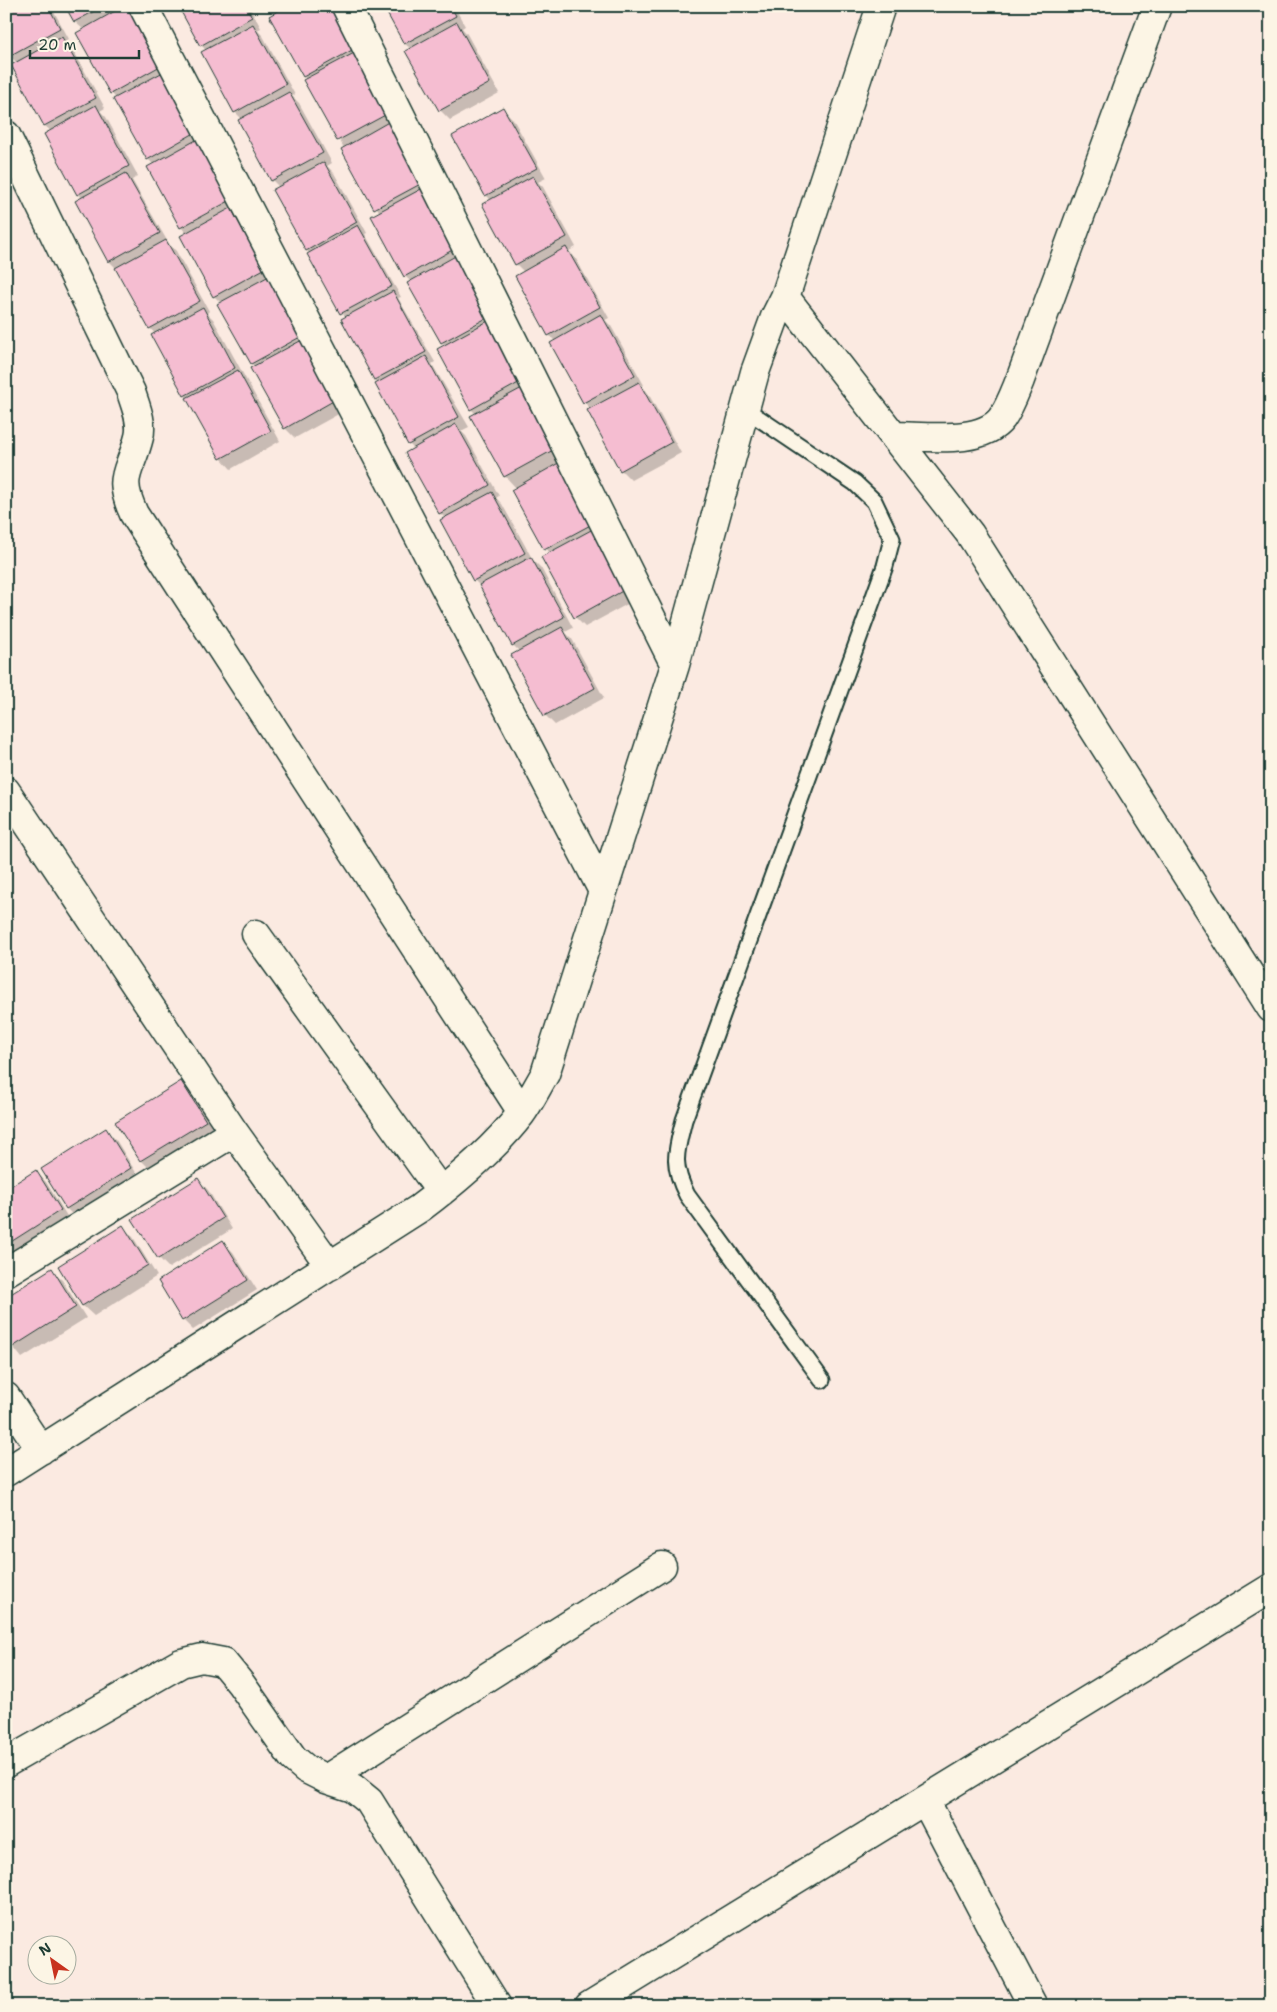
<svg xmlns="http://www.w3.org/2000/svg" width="1277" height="2012" font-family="'Shantell Sans',sans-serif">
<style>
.shadow{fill:#0003}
.building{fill:#f5bdd1;stroke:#1f3d34}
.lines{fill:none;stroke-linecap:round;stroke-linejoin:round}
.lane-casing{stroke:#1f3d34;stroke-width:19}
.street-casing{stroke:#1f3d34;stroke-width:31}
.lane{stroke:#fcf5e5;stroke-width:15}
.street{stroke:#fcf5e5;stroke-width:28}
</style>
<rect width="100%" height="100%" fill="#fbeae1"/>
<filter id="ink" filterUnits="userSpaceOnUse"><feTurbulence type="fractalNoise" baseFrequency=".02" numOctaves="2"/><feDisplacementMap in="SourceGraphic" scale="10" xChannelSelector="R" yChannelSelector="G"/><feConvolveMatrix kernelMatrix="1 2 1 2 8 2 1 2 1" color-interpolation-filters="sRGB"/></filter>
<g filter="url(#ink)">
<!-- shadow -->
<path class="shadow" d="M6 6H51L69 39 65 41 72 48 105 108 100 111 106 117 138 176 132 180 169 244 176 251 209 311 207 313 213 319 280 441 231 469 221 458 185 395 155 334 150 328 118 270 109 261 83 198 78 194 51 131 45 126 12 66 17 63 10 56Z
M67 6H132L241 210 235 213 241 219 344 411 295 438 285 428 221 303 214 296 181 237 187 234 181 227 154 165 148 159 117 99 111 93 84 30 75 22Z
M180 6H249L261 28 257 30 263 36 295 95 292 96 299 103 332 163 327 166 334 173 367 233 365 234 401 297 398 298 435 362 432 364 469 427 461 431 466 436 499 496 496 498 502 504 533 560 541 568 573 628 565 632 572 639 604 698 555 725 545 715 520 652 513 645 483 589 474 580 441 521 445 518 440 513 414 449 409 444 375 379 346 318 307 250 280 188 272 180 242 119 235 112 207 51 201 45Z
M266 6H334L635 600 585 627 575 617 550 554 513 490 516 488 505 476 476 414 471 409 445 346 411 282 405 276 380 213 304 76 274 15Z
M385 6H454L465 26 462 28 467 34 499 93 450 120 440 110 411 49 405 44Z
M503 109 513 119 546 178 538 182 543 187 576 247 569 251 576 259 609 318 605 320 611 326 644 385 642 386 648 393 681 453 631 480 621 470 591 409 584 402 552 343 555 341 549 335 524 272 516 264 483 205 491 200 486 195 454 136Z
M180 1082 190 1092 215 1131 151 1170 141 1160Z
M106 1130 116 1140 140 1179 77 1219 67 1209Z
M36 1172 46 1182 70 1221 6 1260V1190Z
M198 1180 208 1190 232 1229 169 1268 159 1258Z
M123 1227 133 1237 157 1276 94 1316 83 1306 60 1267Z
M223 1242 233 1252 257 1290 193 1330 183 1320Z
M51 1270 62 1280 86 1318 22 1358 6 1338Z"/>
<!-- building -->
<path class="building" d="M6 6H48L60 28 9 56 6 52Z
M65 6H104L74 22Z
M124 6H129L162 65 110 94 76 33Z
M178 6H246L252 17 200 46Z
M287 6H331L354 49 303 77 269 16Z
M383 6H451L456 16 404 44Z
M457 22 490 83 439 111 405 51Z
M253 24 286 84 234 113 201 52Z
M62 37 96 98 44 126 11 65Z
M356 52 389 113 337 141 303 80Z
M165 71 198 131 147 160 113 99Z
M289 92 323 153 271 181 238 120Z
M96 105 129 166 77 195 44 134Z
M503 107 537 168 485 196 452 136Z
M392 120 426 181 374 209 341 149Z
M198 139 231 200 180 228 147 167Z
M324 162 357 222 306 251 272 190Z
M126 173 160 233 108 262 75 201Z
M533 176 567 237 515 265 482 204Z
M423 188 456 248 404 277 371 216Z
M231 208 264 269 213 297 180 236Z
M358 225 392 286 340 314 307 254Z
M166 240 200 301 149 329 115 268Z
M566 247 600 307 548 336 515 276Z
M459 254 492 315 441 343 407 283Z
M269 276 302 336 251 364 217 304Z
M393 291 426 352 374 380 341 319Z
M203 307 235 368 184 396 151 335Z
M601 314 635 375 583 403 550 343Z
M488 321 522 381 470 410 437 349Z
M302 340 335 400 284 429 250 368Z
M426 356 459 417 408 445 375 384Z
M238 370 271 431 220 459 186 398Z
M639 382 672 442 620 471 587 410Z
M522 388 555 449 504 477 470 416Z
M456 424 490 485 439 514 405 453Z
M562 461 596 522 544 550 511 490Z
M492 492 525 553 473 581 440 520Z
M593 529 626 589 574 618 541 557Z
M531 557 564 617 512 646 479 585Z
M562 627 595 688 544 716 511 655Z
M181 1081 206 1121 140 1161 115 1122Z
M106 1128 131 1168 66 1209 41 1169Z
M36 1170 61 1210 6 1245V1189Z
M198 1178 223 1218 158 1259 132 1219Z
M123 1225 148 1265 82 1306 58 1266Z
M223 1240 248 1280 182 1321 158 1281Z
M52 1268 76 1307 11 1348 6 1340V1297Z"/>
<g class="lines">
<defs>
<path id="lane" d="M745 409 855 483 874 501 892 539 885 566 684 1120C676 1152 671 1164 687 1195L822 1380"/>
<path id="street" d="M143 6 603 891
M346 6 675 665
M6 135 131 392C135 405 143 422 139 437 130 474 116 475 134 514L522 1112
M785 297 970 534 1271 1008
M895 436C925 436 982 445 1002 418 1010 406 1015 392 1020 380L1157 6
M6 791 234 1132 330 1266
M256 934 441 1192
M6 1272 234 1132
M6 1397 41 1450
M6 1472 420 1208C456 1181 493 1150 521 1114 530 1102 537 1087 545 1074L675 665 755 372 775 317 785 297 881 6
M6 1763 181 1663 202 1658 223 1662 241 1684 293 1758 306 1769 326 1779
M925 1800 1033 2006
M497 2006 369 1801 353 1788 326 1779 662 1566
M589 2006 1271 1588"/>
</defs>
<!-- lane casing -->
<use href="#lane" class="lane-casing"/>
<!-- street casing -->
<use href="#street" class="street-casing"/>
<!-- lane -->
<use href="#lane" class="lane"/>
<!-- street -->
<use href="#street" class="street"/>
</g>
</g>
<!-- margin -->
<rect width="1277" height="2012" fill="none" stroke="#fcf5e5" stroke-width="25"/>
<rect x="12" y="12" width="1252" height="1987" fill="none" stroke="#1f3d34" stroke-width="2" filter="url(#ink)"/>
<!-- north arrow -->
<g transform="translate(52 1960) rotate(327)"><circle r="24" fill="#fcf5e5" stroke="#a4ab9e"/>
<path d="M0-4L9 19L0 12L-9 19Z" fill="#c8321e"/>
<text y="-8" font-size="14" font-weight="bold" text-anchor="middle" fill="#1f3d34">N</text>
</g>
<!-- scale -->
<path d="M30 50v8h109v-8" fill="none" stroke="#1f3d34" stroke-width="2.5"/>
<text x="38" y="50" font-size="15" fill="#1f3d34" stroke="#fcf5e5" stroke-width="4" paint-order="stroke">20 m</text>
</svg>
